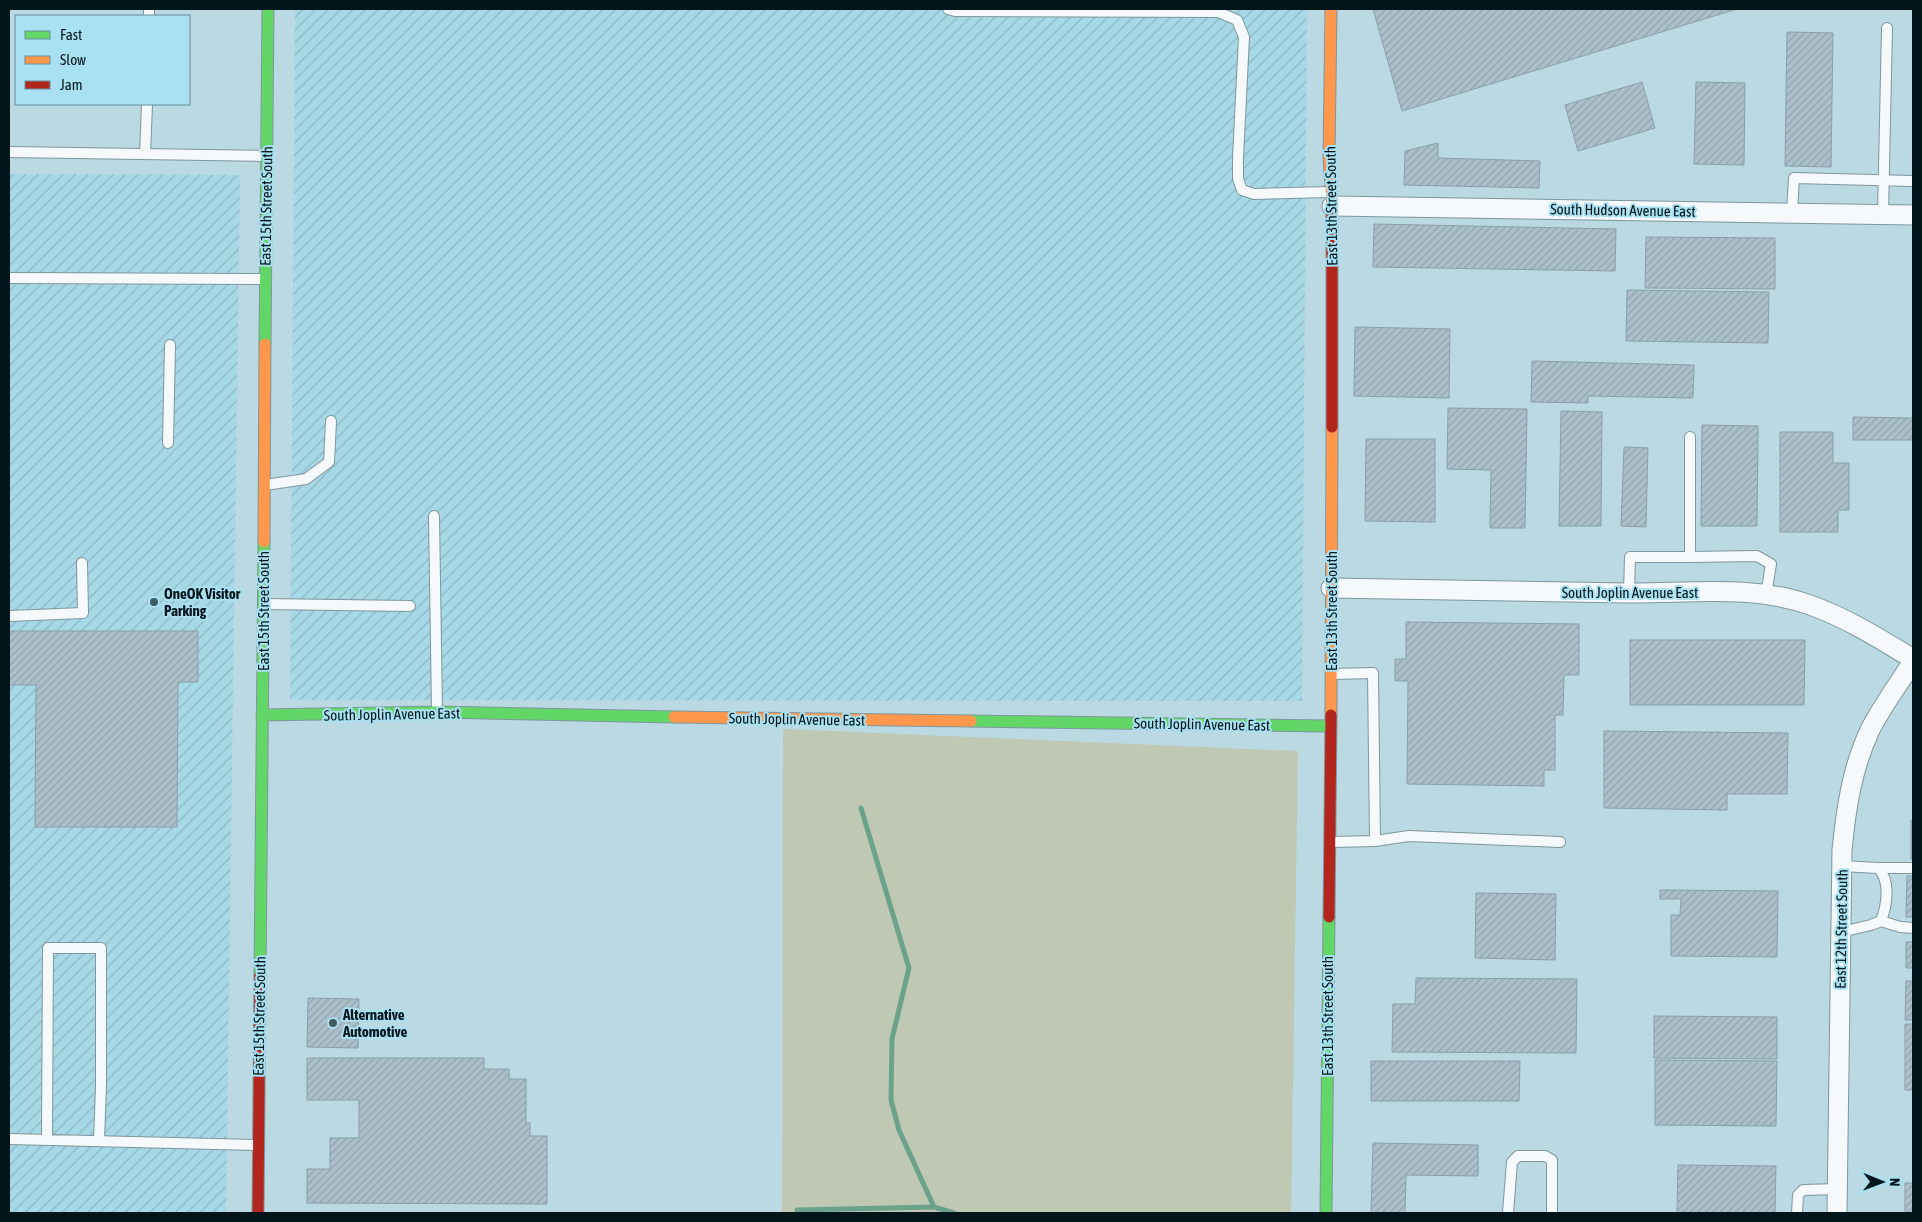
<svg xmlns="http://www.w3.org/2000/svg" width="1922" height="1222" font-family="'Asap Condensed',sans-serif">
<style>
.industrial{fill:url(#industrial-furrows)}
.green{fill:#bec8b3}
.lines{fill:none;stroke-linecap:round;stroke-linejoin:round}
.stream{stroke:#6ba28c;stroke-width:5}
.building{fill:url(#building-hatch);stroke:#8a9fa9}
.lane-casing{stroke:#7e969d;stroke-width:12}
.street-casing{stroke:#7e969d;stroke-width:21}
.fast-casing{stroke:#7e969d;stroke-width:13}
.slow-casing{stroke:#7e969d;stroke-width:13}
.jam-casing{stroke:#7e969d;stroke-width:13}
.lane{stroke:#f5f9fb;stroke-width:10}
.street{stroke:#f5f9fb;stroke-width:19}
.fast{stroke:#63d668;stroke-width:11}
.slow{stroke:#ff974d;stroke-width:11}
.jam{stroke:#b3261e;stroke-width:11}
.poi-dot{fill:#425a61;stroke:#aae1f2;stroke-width:2}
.labels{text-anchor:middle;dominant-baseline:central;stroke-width:4;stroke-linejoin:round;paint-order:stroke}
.street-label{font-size:15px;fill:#01151b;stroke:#aae1f2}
.poi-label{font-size:15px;font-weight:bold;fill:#01151b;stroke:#aae1f2;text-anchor:start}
</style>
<defs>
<pattern id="industrial-furrows" width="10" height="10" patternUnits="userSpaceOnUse" patternTransform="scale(1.25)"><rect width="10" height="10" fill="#a6d8e6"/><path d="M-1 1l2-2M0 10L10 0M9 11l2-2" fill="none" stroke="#8db8c5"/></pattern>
<pattern id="building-hatch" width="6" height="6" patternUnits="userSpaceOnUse" patternTransform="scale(1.25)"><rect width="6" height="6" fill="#abc0ca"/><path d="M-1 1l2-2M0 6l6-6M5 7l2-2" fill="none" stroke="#91a4ad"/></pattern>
</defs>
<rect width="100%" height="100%" fill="#bad9e2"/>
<!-- industrial -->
<path class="industrial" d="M295 9H1307L1302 701 290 700Z
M9 174 240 175 226 1213H9Z"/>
<!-- green -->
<path class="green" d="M783 729 1298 751 1291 1213H782Z"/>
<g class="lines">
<!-- stream -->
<path class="stream" d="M861 808 909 968 892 1039 891 1100 899 1130 934 1207
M797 1210 934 1207 954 1213"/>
</g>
<!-- building -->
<path class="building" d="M1373 9H1737L1402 111Z
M1787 32 1833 33 1831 167 1785 166Z
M1642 82 1655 128 1578 151 1565 105Z
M1696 82 1745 83 1744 165 1694 164Z
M1438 143V158L1540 161 1539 188 1404 185 1405 151Z
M1374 224 1616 229 1615 271 1373 267Z
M1646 237 1775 238V289L1645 288Z
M1627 290 1769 292 1768 343 1626 341Z
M1355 327 1450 329 1449 398 1354 396Z
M1532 361 1694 365 1693 398 1588 396V403L1531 402Z
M1448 408 1527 409 1525 528H1490L1491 470 1447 469Z
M1561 411 1602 412 1601 526H1559Z
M1853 417 1913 418V440H1853Z
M1702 425 1758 426 1757 526H1701Z
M1780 432H1833V463H1849V510H1838V532H1780Z
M1366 439H1435V522L1365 521Z
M1624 447 1648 448 1646 527 1621 526Z
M1406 622 1579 624V675H1564L1563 715H1555V770H1544V786L1407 784 1408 681H1395V659H1406Z
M9 631H198V682H178L177 827H35L36 685H9Z
M1630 640H1805L1804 705H1630Z
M1604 731 1788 733 1787 794H1727V810L1604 808Z
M1911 820H1913V859H1911Z
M1907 876H1913V917H1906Z
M1660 890 1778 891 1777 957 1671 956V915H1680L1681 899H1660Z
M1476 893 1556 894 1555 960 1475 958Z
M1906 942H1913V968H1906Z
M1416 978 1577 979 1576 1053 1392 1052 1393 1004H1415Z
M1906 981H1913V1020H1905Z
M308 998 359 999 358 1048 307 1047Z
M1654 1016 1777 1017V1059L1654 1058Z
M1905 1024H1913V1090H1905Z
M307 1058H484V1069H509V1079H526V1123H530V1136H547V1204L307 1203V1169H330V1138H359V1100H307Z
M1655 1060 1777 1061 1776 1126 1655 1125Z
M1371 1061H1520L1519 1101H1371Z
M1373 1143 1478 1145V1176L1406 1175 1405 1213H1371Z
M1678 1165 1776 1166 1775 1213H1677Z
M1905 1183H1913V1213H1905Z"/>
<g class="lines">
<defs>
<path id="lane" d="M948 9 955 11 1218 12 1237 20 1244 37 1238 158V179L1242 190 1254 194 1330 192
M149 16V9
M9 152 266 156
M145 154 147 104
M1792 212 1794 178 1913 181
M1883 214 1887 28
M9 278 265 279
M1690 437V557L1757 556 1771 564 1766 595
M168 443 170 345
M265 485 306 479 329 462 331 421
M434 516 437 711
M1629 593 1630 557H1690
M264 604 410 606
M9 616 83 613 82 563
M1375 841 1409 836 1560 842
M1332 842 1375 841 1373 673 1332 674
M1878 868H1913
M1881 921 1900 927 1913 928
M1841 932 1871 925 1881 921C1887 905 1891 881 1878 868L1842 866
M9 1139 257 1145
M47 1139 48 948H101V1087L99 1140
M1508 1213 1512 1162 1518 1156H1545L1552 1160V1213
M1797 1213 1798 1195 1803 1190 1838 1189"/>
<path id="street" d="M1332 206 1913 215
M1331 588C1429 589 1528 592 1626 593 1686 594 1752 584 1810 605 1847 618 1880 639 1913 659
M1837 1213 1842 850C1846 809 1852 768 1870 730 1882 706 1899 684 1913 661"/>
<path id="fast" d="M265 344 268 9
M262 715 437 712 674 717
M971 721 1331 726
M260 975 264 542
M1326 1213 1329 917"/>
<path id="slow" d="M1331 9 1329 158 1332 201
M264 542 265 344
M1331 715 1332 427
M674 717 971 721"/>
<path id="jam" d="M1332 427V201
M1329 917 1331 715
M258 1213 260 975"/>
</defs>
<!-- lane casing -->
<use href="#lane" class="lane-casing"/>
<!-- street casing -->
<use href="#street" class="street-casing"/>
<!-- fast casing -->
<use href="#fast" class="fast-casing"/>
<!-- slow casing -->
<use href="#slow" class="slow-casing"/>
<!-- jam casing -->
<use href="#jam" class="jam-casing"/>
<!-- lane -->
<use href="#lane" class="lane"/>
<!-- street -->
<use href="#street" class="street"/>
<!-- fast -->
<use href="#fast" class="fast"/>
<!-- slow -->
<use href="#slow" class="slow"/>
<!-- jam -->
<use href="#jam" class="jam"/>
</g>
<!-- markers -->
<g class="poi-dot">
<circle cx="154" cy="602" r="5"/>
<circle cx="333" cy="1023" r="5"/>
</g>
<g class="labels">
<!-- street labels -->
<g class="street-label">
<text transform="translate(266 206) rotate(-89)">East 15th Street South</text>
<text transform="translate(1331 206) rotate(-91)">East 13th Street South</text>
<text transform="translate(1623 210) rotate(1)">South Hudson Avenue East</text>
<text x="1630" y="592">South Joplin Avenue East</text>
<text transform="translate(263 611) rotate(-90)">East 15th Street South</text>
<text transform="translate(1331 611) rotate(-90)">East 13th Street South</text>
<text transform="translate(392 714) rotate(-1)">South Joplin Avenue East</text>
<text transform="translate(797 719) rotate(1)">South Joplin Avenue East</text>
<text transform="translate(1202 724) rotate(1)">South Joplin Avenue East</text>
<text transform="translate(1841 929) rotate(-89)">East 12th Street South</text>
<text transform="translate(259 1016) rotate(-89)">East 15th Street South</text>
<text transform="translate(1327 1016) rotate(-90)">East 13th Street South</text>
</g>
<!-- poi labels -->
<g class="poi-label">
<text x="164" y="593">OneOK Visitor<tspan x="164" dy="17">Parking</tspan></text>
<text x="343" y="1014">Alternative<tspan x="343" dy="17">Automotive</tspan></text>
</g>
</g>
<!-- border -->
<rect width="1922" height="1222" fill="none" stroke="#01151b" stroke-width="20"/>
<!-- legend -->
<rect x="15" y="15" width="175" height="90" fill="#aae1f2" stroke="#668f9c"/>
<rect x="25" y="31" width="25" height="8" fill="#63d668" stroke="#668f9c"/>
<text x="60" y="40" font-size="15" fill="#01151b">Fast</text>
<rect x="25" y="56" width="25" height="8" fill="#ff974d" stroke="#668f9c"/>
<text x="60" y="65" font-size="15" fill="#01151b">Slow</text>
<rect x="25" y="81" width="25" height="8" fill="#b3261e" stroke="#668f9c"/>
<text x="60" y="90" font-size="15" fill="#01151b">Jam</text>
<!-- north arrow -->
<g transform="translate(1882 1182) rotate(91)" stroke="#aae1f2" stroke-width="4" paint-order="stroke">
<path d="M0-4L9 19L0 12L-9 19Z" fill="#01151b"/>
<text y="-8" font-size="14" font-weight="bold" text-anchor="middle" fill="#01151b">N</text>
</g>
</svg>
